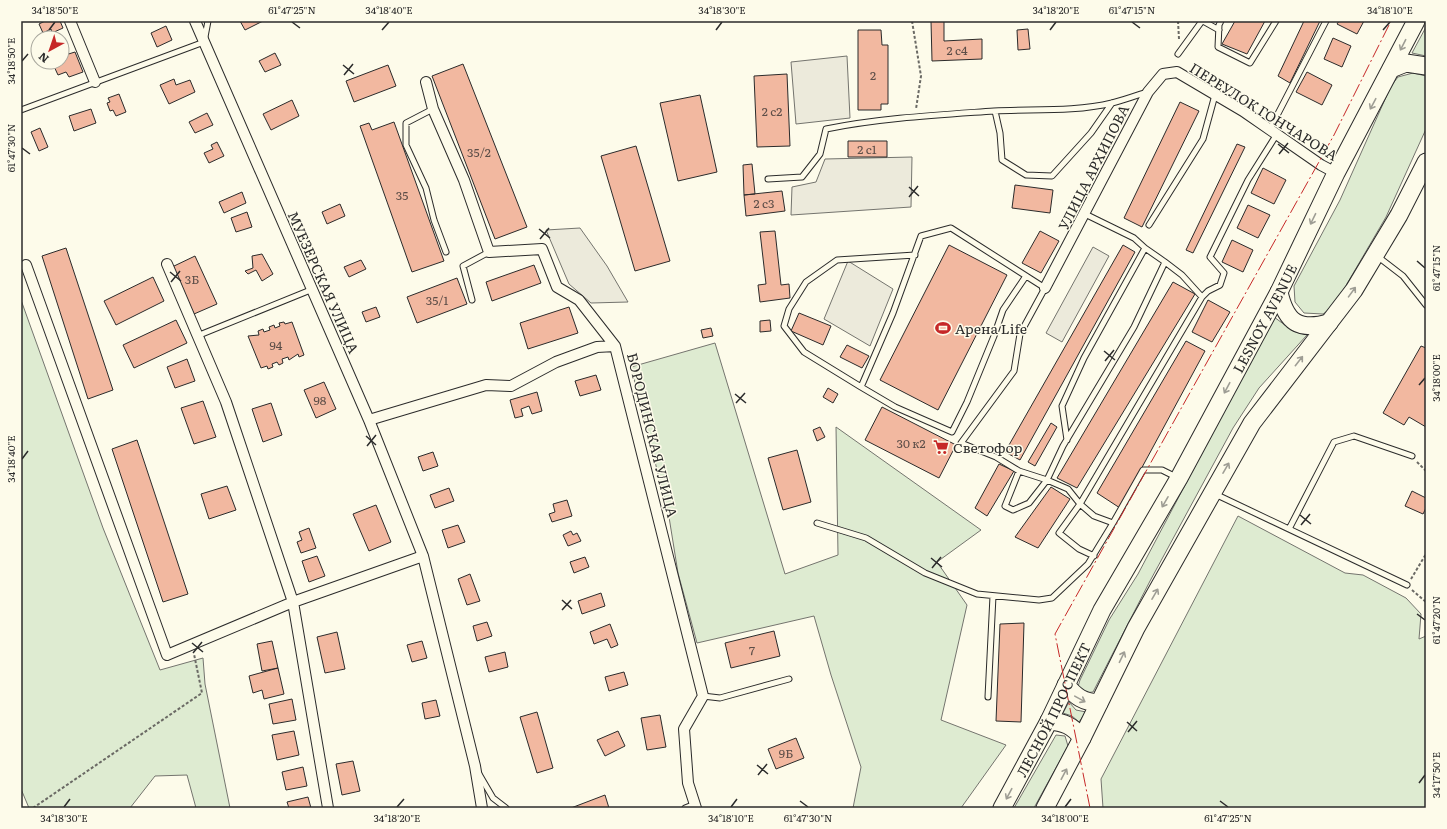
<svg xmlns="http://www.w3.org/2000/svg" width="1447" height="829" font-family="Literata,serif">
<style>
.green{fill:#deebd1;stroke:#74746e}
.parking{fill:#eceadb;stroke:#74746e}
.building{fill:#f2b8a0;stroke:#2b2b2b}
.lines{fill:none;stroke-linecap:round;stroke-linejoin:round}
.service-casing{stroke:#2b2b2b;stroke-width:7}
.minor-casing{stroke:#2b2b2b;stroke-width:12}
.primary-casing{stroke:#2b2b2b;stroke-width:19}
.path{stroke:#6a6964;stroke-width:2;stroke-dasharray:3 2;stroke-linecap:butt}
.service{stroke:#fdfbea;stroke-width:5}
.minor{stroke:#fdfbea;stroke-width:10}
.primary{stroke:#fdfbea;stroke-width:17}
.power{stroke:#c62828;stroke-width:1;stroke-dasharray:14 3 2 3;stroke-linecap:butt}
.oneway{stroke:#9e9d94}
.ticks{fill:none;stroke:#2b2b2b;stroke-width:1.5}
.labels{text-anchor:middle;dominant-baseline:central;stroke-width:3;stroke-linejoin:round;paint-order:stroke}
.number-label{font-size:12px;fill:#5d4e48}
.street-label{font-size:14px;fill:#2b2b2b;stroke:#fdfbea}
.poi-label{font-size:14px;fill:#2b2b2b;stroke:#fdfbea;text-anchor:start}
.neatline{fill:none;stroke:#2b2b2b;stroke-width:1.5}
.ticks-label{font-size:10px;text-anchor:middle;fill:#2b2b2b}
</style>
<rect width="100%" height="100%" fill="#fdfbea"/>
<!-- green -->
<path class="green" d="M1426 27V56L1412 53Z
M1413 73 1426 76V129L1386 217 1334 306 1323 314 1304 313 1295 302 1294 286 1340 200 1391 86 1398 77Z
M21 300 103 528 160 670 203 658 205 684 230 808H196L187 775 155 776 130 808H29L21 789Z
M1274 317 1293 331 1307 335 1259 388 1233 428 1150 581 1093 692 1083 693 1077 690 1080 680 1109 620 1138 574Z
M715 343 785 574 838 555 836 427 981 530 937 562 967 605 941 720 1006 745 961 808H853L861 767 831 675 814 616 697 643 678 573 669 517 631 367Z
M1238 516 1345 573 1363 575 1406 598 1421 614 1419 639 1426 636V808H1103L1101 779Z
M1069 702 1076 710 1086 712 1079 722 1072 716 1063 713Z
M1056 735 1065 736 1068 746 1035 806 1034 808H1014Z"/>
<!-- parking -->
<path class="parking" d="M847 56 850 118 796 124 791 62Z
M912 157 911 207 791 215 792 187 816 182 825 159Z
M580 228 607 266 628 302 591 303 569 284 546 230Z
M1093 247 1109 256 1062 342 1046 333Z
M848 261 893 289 870 346 824 319Z"/>
<!-- building -->
<path class="building" d="M45 21H60L63 28 52 33 51 29 43 33 39 24Z
M240 21H263L245 30Z
M931 21H944V41L982 39V59L932 61Z
M1235 21H1265L1247 54 1222 44Z
M1304 21H1320L1290 83 1278 76Z
M1339 21H1364L1357 34 1337 24Z
M166 26 172 40 157 47 151 33Z
M1028 29 1030 49 1018 50 1017 30Z
M858 30H881L882 45H888V104H881V110H858Z
M1333 38 1351 46 1342 67 1324 59Z
M75 52 83 72 69 77 66 72 58 75 52 62H62V56Z
M275 53 281 65 265 72 259 61Z
M463 64 527 227 495 239 432 76Z
M388 65 396 86 354 102 346 81Z
M1307 72 1332 85 1322 105 1296 92Z
M787 74 790 146 757 147 754 76Z
M174 79 176 85 190 80 195 92 169 104 160 85Z
M119 94 126 112 116 116 113 110 110 111 107 103 110 102 108 98Z
M700 95 717 172 678 181 660 103Z
M292 100 299 116 271 130 263 114Z
M1180 102 1199 111 1142 227 1124 218Z
M91 109 96 123 74 131 69 116Z
M207 113 213 125 195 133 189 122Z
M394 122 444 261 412 272 360 126 369 123 372 130Z
M40 128 48 147 39 151 31 132Z
M848 141H887V157H848Z
M217 142 224 156 209 163 204 153 213 149 211 145Z
M1237 144 1245 147 1193 253 1186 250Z
M636 146 670 261 635 271 601 156Z
M752 164 755 194 744 195 743 165Z
M1263 168 1286 180 1274 204 1251 193Z
M1015 185 1053 190 1050 213 1012 208Z
M782 191 785 211 746 216 744 195Z
M242 192 246 203 224 213 219 202Z
M340 204 345 216 327 224 322 212Z
M1248 205 1270 215 1258 238 1237 228Z
M247 212 252 227 236 232 231 218Z
M775 231 781 285 789 284 790 298 760 302 758 285 766 284 760 232Z
M1040 231 1059 241 1041 273 1022 263Z
M1232 240 1253 250 1243 272 1222 262Z
M949 245 1007 275 938 410 880 380Z
M1123 245 1135 252 1020 460 1005 452Z
M66 248 113 390 88 399 42 256Z
M262 254 273 274 262 281 256 270 248 274 245 271 253 268 252 256Z
M195 256 217 304 194 314 172 267Z
M361 260 366 269 349 277 344 267Z
M534 265 541 283 492 301 486 282Z
M153 277 164 301 116 325 104 301Z
M457 278 467 304 417 323 407 297Z
M1173 282 1195 294 1077 488 1057 478Z
M1208 300 1230 312 1212 342 1192 332Z
M376 307 380 317 366 322 362 312Z
M569 307 578 333 528 349 520 323Z
M799 313 831 326 823 345 791 331Z
M176 320 187 343 134 368 123 345Z
M770 320 771 331 760 332V321Z
M284 322 285 324 292 322 304 355 299 357 298 354 289 360 288 357 282 359 283 363 279 365 277 362 272 364 273 367 268 369 267 366 261 368 248 336 259 335 258 331 263 329 264 332 270 330 269 327 274 325 275 328 280 326 279 323Z
M711 328 713 336 703 338 701 330Z
M1186 341 1205 351 1120 508 1097 493Z
M847 345 869 356 862 368 840 357Z
M1421 346 1426 348V427L1409 417 1404 425 1383 413Z
M187 359 195 381 175 388 167 367Z
M596 375 601 390 580 396 575 381Z
M324 382 336 409 316 418 304 390Z
M828 388 838 394 833 403 823 397Z
M537 392 542 411 532 414 529 406 521 409 523 416 515 418 510 400Z
M203 401 216 437 194 444 181 408Z
M271 403 282 435 263 442 252 409Z
M882 407 956 445 939 478 865 440Z
M1051 423 1057 427 1035 466 1028 462Z
M820 427 825 437 817 441 813 430Z
M137 440 188 594 163 602 112 449Z
M797 450 811 502 783 510 768 458Z
M433 452 438 466 423 471 418 457Z
M999 464 1014 471 987 516 975 508Z
M227 486 236 510 209 519 201 494Z
M1051 487 1070 499 1038 548 1015 537Z
M449 488 454 501 435 508 430 495Z
M1412 491 1426 498V508L1423 514 1405 506Z
M567 500 572 516 552 522 549 514 555 512 553 504Z
M376 505 391 542 369 551 353 514Z
M458 525 465 542 448 548 442 530Z
M309 528 316 548 301 553 297 542 302 540 299 532Z
M571 531 573 535 577 533 581 541 568 546 563 535Z
M317 556 325 576 309 582 302 561Z
M585 557 589 567 574 573 570 562Z
M470 574 480 601 467 605 458 579Z
M601 593 605 606 582 614 578 601Z
M487 622 492 636 477 641 473 626Z
M1024 623 1021 722 996 721 1000 624Z
M610 624 618 645 611 648 607 639 594 644 590 632Z
M774 631 780 656 731 668 725 643Z
M337 632 345 669 325 673 317 637Z
M272 641 278 668 262 671 257 644Z
M422 641 427 658 412 662 407 645Z
M505 652 508 667 489 672 485 657Z
M278 668 284 694 264 699 262 690 253 693 249 676Z
M624 672 628 685 609 691 605 677Z
M292 699 296 720 273 724 269 704Z
M436 700 440 716 425 719 422 703Z
M537 712 553 768 537 773 520 717Z
M660 715 666 747 647 750 641 718Z
M294 731 299 755 277 760 272 735Z
M618 731 625 746 605 756 597 740Z
M796 738 804 758 776 769 768 749Z
M353 761 360 791 342 795 336 764Z
M303 767 307 786 286 790 282 772Z
M605 795 609 808H571Z
M308 797 311 808H289L287 802Z"/>
<g class="lines">
<defs>
<path id="service" d="M1203 21 1219 30
M1221 21 1219 25 1218 47 1250 63 1276 21
M1178 54 1202 21
M433 109 406 123V145L426 188 434 220 446 252
M21 110 204 42 208 21
M995 111 1000 133 1002 160 1026 175 1052 176 1091 133 1112 103
M1270 129 1326 21
M768 179 802 177 820 154 826 129C881 118 938 115 994 111 1033 109 1075 112 1112 103 1124 100 1135 96 1147 92
M1085 214 1134 238 1145 248
M1149 225 1203 139 1215 95
M1377 256 1403 276 1426 305
M472 300 463 266 489 252
M197 336 313 289
M861 387 804 352 784 326 789 309 806 282 837 260 915 255
M1067 440 1062 406 1084 358 1145 248 1165 262
M1019 471 1005 506 1013 510 1029 503 1047 480 1019 471 996 457 961 443 1014 371 1020 334 1045 288 951 228 921 236 893 313 861 387 895 407 952 432 967 402 994 336 1003 310 1026 276
M1176 477 1162 470H1143L1113 523 1094 516 1080 504 1202 297 1208 291 1220 285 1224 273 1210 257 1248 180 1277 134
M1215 494 1407 585
M817 523 866 538 925 573 977 594 1039 600 1052 598 1088 564 1113 523
M1289 529 1334 442 1354 436 1412 456
M1094 556 1079 549 1059 533 1080 504 1068 489 1047 480 1063 446 1134 327 1165 262 1182 275 1202 297
M703 696 720 698 789 679
M988 697 993 596
M479 774 493 798 506 808
M685 808 695 804"/>
<path id="minor" d="M70 21 95 82
M195 21 369 420 423 556 475 766 482 808
M426 82 433 109 464 180 489 252 542 249 557 287 579 300 615 346 703 696 684 729 688 783 696 808
M167 264 226 402 293 602 328 808
M26 265 167 655 293 602 423 556
M1045 288 1148 92 1163 74 1177 72 1243 111 1321 165 1336 173
M369 420 486 385 511 386 556 362 597 347 615 346"/>
<g id="primary">
<path d="M1391 69 1406 63 1426 66"/>
<path d="M1279 292C1286 323 1299 331 1329 323"/>
<path d="M1066 685C1076 697 1083 702 1099 703"/>
<path d="M1049 721C1064 722 1073 726 1082 738"/>
<path id="s1" d="M1002 808 1049 721 1102 610 1179 478 1279 292 1336 173 1416 21"/>
<path d="M1045 808 1082 738 1136 628 1252 423 1354 290 1399 215 1426 162"/>
</g>
</defs>
<!-- service casing -->
<use href="#service" class="service-casing"/>
<!-- minor casing -->
<use href="#minor" class="minor-casing"/>
<!-- primary casing -->
<use href="#primary" class="primary-casing"/>
<!-- path -->
<path class="path" d="M912 21 921 76 916 109
M1178 21 1179 39
M1417 462 1426 471
M1411 579 1426 554
M1412 590 1426 602
M33 808 202 693 194 654"/>
<!-- service -->
<use href="#service" class="service"/>
<!-- minor -->
<use href="#minor" class="minor"/>
<!-- primary -->
<use href="#primary" class="primary"/>
<!-- power -->
<path class="power" d="M1090 808 1055 634 1334 135 1391 21"/>
</g>
<!-- one-way arrows -->
<defs><path id="oneway-shaft" d="M-6 0H5M1.5-3L5.5 0L1.5 3" fill="none" stroke-width="1.6" stroke-linecap="round" stroke-linejoin="round"/></defs>
<g class="oneway">
<use href="#oneway-shaft" transform="translate(1403 45) rotate(117)"/>
<use href="#oneway-shaft" transform="translate(1373 104) rotate(118)"/>
<use href="#oneway-shaft" transform="translate(1313 219) rotate(116)"/>
<use href="#oneway-shaft" transform="translate(1352 292) rotate(-54)"/>
<use href="#oneway-shaft" transform="translate(1299 361) rotate(-52)"/>
<use href="#oneway-shaft" transform="translate(1227 388) rotate(118)"/>
<use href="#oneway-shaft" transform="translate(1226 468) rotate(-60)"/>
<use href="#oneway-shaft" transform="translate(1165 502) rotate(120)"/>
<use href="#oneway-shaft" transform="translate(1155 594) rotate(-60)"/>
<use href="#oneway-shaft" transform="translate(1122 657) rotate(-64)"/>
<use href="#oneway-shaft" transform="translate(1080 699) rotate(29)"/>
<use href="#oneway-shaft" transform="translate(1064 774) rotate(-62)"/>
<use href="#oneway-shaft" transform="translate(1009 794) rotate(118)"/>
</g>
<!-- ticks -->
<path class="ticks" d="M292 22 300 28M1132 22 1140 28M49 30 55 22M382 30 389 22M716 30 722 22M1050 30 1056 22M1383 30 1390 22M22 61 28 54M343 65 354 74M344 75 353 64M1278 144 1289 153M22 148 30 154M1279 154 1288 143M909 187 919 196M909 197 918 186M539 229 550 238M540 239 549 228M1417 261 1425 268M170 272 181 281M171 282 180 271M1104 351 1115 360M1105 361 1114 350M1419 385 1425 378M735 394 746 403M736 403 745 393M366 436 376 445M367 446 376 435M22 459 28 451M1300 515 1311 524M1301 525 1310 514M931 558 942 567M932 568 941 557M562 600 572 609M562 610 571 600M1417 614 1425 620M192 643 203 652M193 653 202 642M1127 722 1137 731M1128 732 1137 721M757 765 768 774M758 775 767 764M1419 783 1425 775M800 801 808 807M1220 801 1228 807M64 807 70 799M397 807 404 799M731 807 737 799M1065 807 1071 799"/>
<!-- icons -->
<defs>
<symbol id="stadium-bare" viewBox="-9 -9 18 18"><path d="M0-5a6.5 5 0 1 0 0 10a6.5 5 0 1 0 0-10ZM-3.5-1.8h7v3.6h-7Z" fill="#c62828" stroke="#fdfbea" stroke-width="2.5" paint-order="stroke"/></symbol>
<symbol id="supermarket-bare" viewBox="-9 -9 18 18"><path d="M-6-5.5h2.5l.6 2H6L4.5 2H-2.5L-4.4-4H-6ZM-1.5 3.2a1.3 1.3 0 1 0 .1 0ZM3 3.2a1.3 1.3 0 1 0 .1 0Z" fill="#c62828" stroke="#fdfbea" stroke-width="2.5" paint-order="stroke"/></symbol>
</defs>
<g fill-rule="evenodd">
<use href="#stadium-bare" x="932" y="317" width="22" height="22"/>
<use href="#supermarket-bare" x="930" y="436" width="22" height="22"/>
</g>
<g class="labels">
<!-- number labels -->
<g class="number-label">
<text x="957" y="50">2 с4</text>
<text x="873" y="75">2</text>
<text x="772" y="111">2 с2</text>
<text x="867" y="149">2 с1</text>
<text x="479" y="152">35/2</text>
<text x="402" y="195">35</text>
<text x="764" y="203">2 с3</text>
<text x="192" y="279">3Б</text>
<text x="437" y="300">35/1</text>
<text x="276" y="345">94</text>
<text x="320" y="400">98</text>
<text x="911" y="443">30 к2</text>
<text x="752" y="650">7</text>
<text x="786" y="753">9Б</text>
</g>
<!-- street labels -->
<g class="street-label">
<text transform="translate(1264 111) rotate(32)">ПЕРЕУЛОК ГОНЧАРОВА</text>
<text transform="translate(1093 167) rotate(-63)">УЛИЦА АРХИПОВА</text>
<text transform="translate(324 282) rotate(66)">МУЕЗЕРСКАЯ УЛИЦА</text>
<text stroke="none"><textPath href="#s1" startOffset="556">LESNOY AVENUE</textPath></text>
<text transform="translate(653 435) rotate(76)">БОРОДИНСКАЯ УЛИЦА</text>
<text stroke="none"><textPath href="#s1" startOffset="111">ЛЕСНОЙ ПРОСПЕКТ</textPath></text>
</g>
<!-- poi labels -->
<g class="poi-label">
<text x="955" y="328">Арена Life</text>
<text x="953" y="447">Светофор</text>
</g>
</g>
<!-- border -->
<rect width="1447" height="829" fill="none" stroke="#fdfbea" stroke-width="44"/>
<!-- north arrow -->
<g transform="translate(50 50) rotate(220)"><circle r="19" fill="#fdfbea" stroke="#a9a89e"/>
<path d="M0-3L7 15L0 10L-7 15Z" fill="#c62828"/>
<text y="-6" font-size="11" font-weight="bold" text-anchor="middle" fill="#2b2b2b">N</text>
</g>
<rect x="22" y="22" width="1403" height="785" class="neatline"/>
<g class="ticks-label">
<text x="55" y="14">34°18'50"E</text>
<text x="292" y="14">61°47'25"N</text>
<text x="389" y="14">34°18'40"E</text>
<text x="722" y="14">34°18'30"E</text>
<text x="1056" y="14">34°18'20"E</text>
<text x="1132" y="14">61°47'15"N</text>
<text x="1390" y="14">34°18'10"E</text>
<text transform="translate(11 61) rotate(-90)" y="4">34°18'50"E</text>
<text transform="translate(11 148) rotate(-90)" y="4">61°47'30"N</text>
<text transform="translate(1436 268) rotate(-90)" y="4">61°47'15"N</text>
<text transform="translate(1436 378) rotate(-90)" y="4">34°18'00"E</text>
<text transform="translate(11 459) rotate(-90)" y="4">34°18'40"E</text>
<text transform="translate(1436 620) rotate(-90)" y="4">61°47'20"N</text>
<text transform="translate(1436 775) rotate(-90)" y="4">34°17'50"E</text>
<text x="64" y="822">34°18'30"E</text>
<text x="397" y="822">34°18'20"E</text>
<text x="731" y="822">34°18'10"E</text>
<text x="808" y="822">61°47'30"N</text>
<text x="1065" y="822">34°18'00"E</text>
<text x="1228" y="822">61°47'25"N</text>
</g>
</svg>
